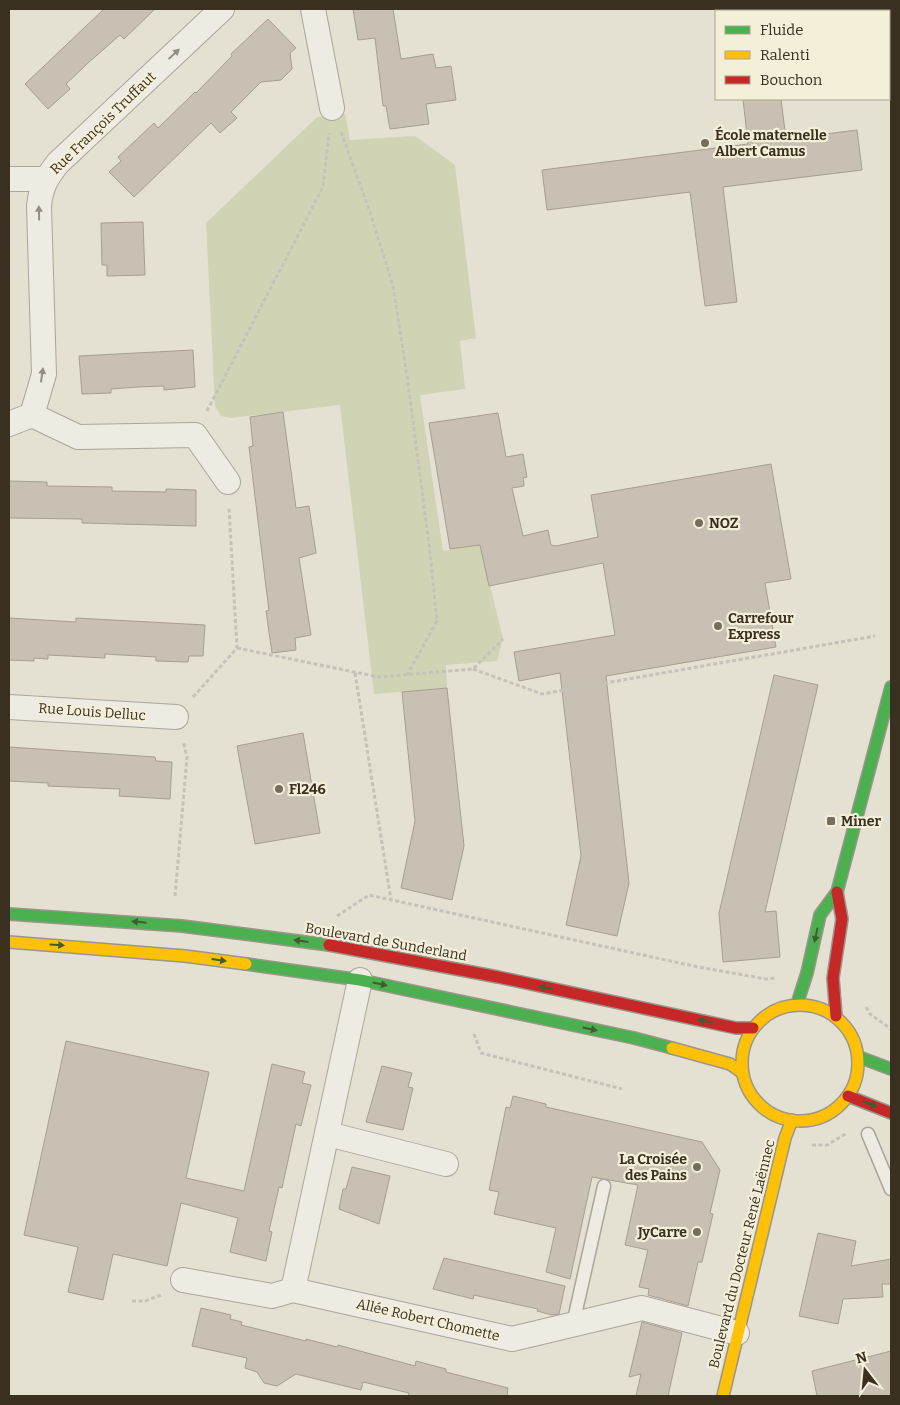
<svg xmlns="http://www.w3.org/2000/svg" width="900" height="1405" font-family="Bitter,serif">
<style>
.green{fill:#d0d4b5}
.building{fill:#c8c1b3;stroke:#a59e91}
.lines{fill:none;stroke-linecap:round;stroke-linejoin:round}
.lane-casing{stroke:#aaa69a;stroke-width:15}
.street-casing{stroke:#aaa69a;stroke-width:26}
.fast-casing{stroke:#9a968a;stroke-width:14}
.slow-casing{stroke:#9a968a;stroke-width:14}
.jam-casing{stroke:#9a968a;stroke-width:14}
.path{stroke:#c5c2b9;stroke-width:3;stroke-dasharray:4 2.5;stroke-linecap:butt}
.lane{stroke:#edebe2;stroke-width:12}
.street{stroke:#edebe2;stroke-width:24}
.fast{stroke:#4caf50;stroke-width:11}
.slow{stroke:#ffc107;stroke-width:11}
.jam{stroke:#c62828;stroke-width:11}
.oneway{fill:#938e82}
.oneway2{fill:#405c32}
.poi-dot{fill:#756e60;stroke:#f4efd9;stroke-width:2}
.labels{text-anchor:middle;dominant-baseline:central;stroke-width:4.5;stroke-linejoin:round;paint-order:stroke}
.street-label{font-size:14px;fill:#393022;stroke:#f4efd9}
.poi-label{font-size:14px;font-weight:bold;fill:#393022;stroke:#f4efd9;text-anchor:start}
</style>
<rect width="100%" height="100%" fill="#e4e1d2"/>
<!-- green -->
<path class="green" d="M345 114 350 140 415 136 455 165 476 338 460 341 465 389 420 395 443 551 480 544 503 639 497 661 446 665 447 688 374 694 340 405 231 418 221 416 215 406 206 223 317 117Z"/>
<!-- building -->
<path class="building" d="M104 9H155L124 39 120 35 88 63 66 84 70 89 48 109 25 84Z
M353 9H393L401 59 433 54 436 68 451 66 456 100 426 104 429 124 390 129 386 106H383L375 38 358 40Z
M268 19 296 48 290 53 292 69 281 80 261 82 231 112 237 118 220 133 211 123 134 197 109 172 121 161 118 157 154 123 158 128 195 92 196 93 232 56 231 54Z
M743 99H781L786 139 857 130 862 170 723 187 737 302 705 306 690 192 547 210 542 170 748 144Z
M143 222 145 275 107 276V265H102L101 223Z
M193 350 195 387 164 390V386L138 387 111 389V393L82 394 79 356Z
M283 412 296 508 309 506 316 553 299 558 311 635 295 638 296 650 272 653 266 611 269 610 266 587 249 447 253 446 250 417Z
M498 413 506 457 523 454 527 477 523 478 524 486 512 488 523 536 548 530 551 545 556 546 598 537 591 495 771 464 791 579 765 583 776 647 606 676 629 883 617 936 566 925 581 856 560 673 519 681 514 652 615 635 603 563 489 586 480 545 450 549 429 423Z
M9 481 47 482V486L112 487V491L166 492V489L196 490V526L82 523V519L9 518Z
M9 618 76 622V618L205 625 203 656H189L188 662 156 661V657L105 654V658L48 655V659L34 658V661L9 660Z
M774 675 818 685 765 912 776 911 780 957 723 962 719 913Z
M447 688 464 846 452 900 401 888 415 821 402 692Z
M303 733 320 833 255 844 237 746Z
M9 747 155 757 156 761 172 762 170 799 119 796 120 789 48 786V783L9 781Z
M66 1041 209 1072 186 1178 244 1191 272 1064 305 1072 302 1083 311 1085 301 1126 296 1124 282 1188 279 1187 269 1231 272 1232 266 1261 230 1252 238 1218 181 1203 167 1266 113 1254 103 1300 68 1292 78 1247 24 1235Z
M382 1066 412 1073 408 1087 413 1088 403 1130 366 1122Z
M513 1096 546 1104V1107L702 1142 720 1170 710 1213 713 1214 702 1262H698L688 1306 648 1295 649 1289 639 1287 648 1250 625 1245 638 1185 592 1177 570 1279 546 1272 556 1228 494 1214 499 1192 489 1190 506 1107 510 1108Z
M352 1167 390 1176 379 1224 339 1209 343 1189H346Z
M818 1233 856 1241 851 1266 891 1259V1284H882L883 1297 843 1299 838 1324 799 1316Z
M444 1258 565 1286 559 1314 552 1315 537 1311 538 1309 474 1295 473 1299 433 1289Z
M201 1308 231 1315 230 1319 242 1322 241 1325 306 1341V1339L337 1347 338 1345 415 1366 416 1361 446 1369V1372L508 1388 507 1396H408L409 1393 363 1382 361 1390 296 1374 277 1386 264 1383 257 1372 245 1368 247 1358 192 1346Z
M642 1322 682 1333 668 1396H636L641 1374 629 1377Z
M891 1351V1396H817L812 1371Z"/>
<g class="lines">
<defs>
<path id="lane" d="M868 1134 891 1189
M573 1324 604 1186"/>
<path id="street" d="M313 9 332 108
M9 179H46
M32 415 78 437 195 435 228 482
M9 424 32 415 44 374 39 206C41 187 46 178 58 163L222 9
M9 707 176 717
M328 1134 446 1164
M183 1280 272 1296 293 1290 512 1339 642 1308 737 1333
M293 1290 360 980"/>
<path id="fast" d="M9 914 182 926 329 945
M246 964 360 980 634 1038 672 1048
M797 1004 807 973 820 915 837 892 891 687
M859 1057 891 1069"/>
<path id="slow" d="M9 942 185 956 246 964
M742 1063a58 58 0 1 1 116 0a58 58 0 1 1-116 0Z
M672 1048 730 1064 743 1073
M723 1396 785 1138 792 1120"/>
<path id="jam" d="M329 945 498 977 736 1028H753
M836 1016 833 978 842 919 837 892
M848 1096 891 1113"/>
</defs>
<!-- lane casing -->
<use href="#lane" class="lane-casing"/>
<!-- street casing -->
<use href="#street" class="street-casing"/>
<!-- fast casing -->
<use href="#fast" class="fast-casing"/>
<!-- slow casing -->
<use href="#slow" class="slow-casing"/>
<!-- jam casing -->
<use href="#jam" class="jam-casing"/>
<!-- path -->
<path class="path" d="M341 132 370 212 393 286 407 376 430 552 437 621 407 675
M207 411 323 187 329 133
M237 648 379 677 473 669 503 639
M473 669 542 694 875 636
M355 673 391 900
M193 697 237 648 229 508
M175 896 187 757 183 741
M337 916 369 895 693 966 766 979 776 978
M866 1007 870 1014 891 1029
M474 1034 481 1053 622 1089
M812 1145H827L847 1133
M132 1301H145L161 1295"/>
<!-- lane -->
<use href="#lane" class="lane"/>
<!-- street -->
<use href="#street" class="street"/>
<!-- fast -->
<use href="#fast" class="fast"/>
<!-- slow -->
<use href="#slow" class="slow"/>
<!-- jam -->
<use href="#jam" class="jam"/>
</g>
<!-- one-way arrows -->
<defs><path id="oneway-solid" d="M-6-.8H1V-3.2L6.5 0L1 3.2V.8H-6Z" transform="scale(1.25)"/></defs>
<g class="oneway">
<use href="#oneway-solid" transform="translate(174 54) rotate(-43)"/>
<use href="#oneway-solid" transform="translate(39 213) rotate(-91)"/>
<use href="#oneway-solid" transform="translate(42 375) rotate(-82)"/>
</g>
<g class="oneway2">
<use href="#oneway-solid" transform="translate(139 922) rotate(-174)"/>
<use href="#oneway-solid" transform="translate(816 935) rotate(102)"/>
<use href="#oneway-solid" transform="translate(301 941) rotate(-172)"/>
<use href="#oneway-solid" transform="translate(57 945) rotate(3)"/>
<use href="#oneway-solid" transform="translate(219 960) rotate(8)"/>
<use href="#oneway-solid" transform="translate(380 984) rotate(12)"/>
<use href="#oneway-solid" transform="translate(546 988) rotate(-168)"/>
<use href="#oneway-solid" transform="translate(705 1021) rotate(-168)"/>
<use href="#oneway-solid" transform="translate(590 1029) rotate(12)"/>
<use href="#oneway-solid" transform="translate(870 1104) rotate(22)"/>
</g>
<!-- markers -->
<g class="poi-dot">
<circle cx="705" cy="143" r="5"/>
<circle cx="699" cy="523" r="5"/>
<circle cx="718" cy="626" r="5"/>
<circle cx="279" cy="789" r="5"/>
<rect x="826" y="816" width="10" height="10" rx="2.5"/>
<circle cx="697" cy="1167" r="5"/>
<circle cx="697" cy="1232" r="5"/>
</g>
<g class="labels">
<!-- street labels -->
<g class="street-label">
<text transform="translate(103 123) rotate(-44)">Rue François Truffaut</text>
<text transform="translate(92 712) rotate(4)">Rue Louis Delluc</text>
<text transform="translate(386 942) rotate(10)">Boulevard de Sunderland</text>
<text transform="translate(742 1254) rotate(-76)">Boulevard du Docteur René Laënnec</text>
<text transform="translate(428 1320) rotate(13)">Allée Robert Chomette</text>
</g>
<!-- poi labels -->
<g class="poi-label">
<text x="715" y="135">École maternelle<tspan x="715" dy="16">Albert Camus</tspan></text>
<text x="709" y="523">NOZ</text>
<text x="728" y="618">Carrefour<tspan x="728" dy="16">Express</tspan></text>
<text x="289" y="789">Fl246</text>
<text x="841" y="821">Miner</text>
<text x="687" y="1159" text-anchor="end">La Croisée<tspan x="687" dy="16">des Pains</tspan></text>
<text x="687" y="1232" text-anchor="end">JyCarre</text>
</g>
</g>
<!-- border -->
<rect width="900" height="1405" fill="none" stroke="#393022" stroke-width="20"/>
<!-- legend -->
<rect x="715" y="10" width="175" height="90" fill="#f4efd9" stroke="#a9a390"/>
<rect x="725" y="26" width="25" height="8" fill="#4caf50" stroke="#a9a390"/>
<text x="760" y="35" font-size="15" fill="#393022">Fluide</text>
<rect x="725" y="51" width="25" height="8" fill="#ffc107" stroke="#a9a390"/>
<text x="760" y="60" font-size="15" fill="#393022">Ralenti</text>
<rect x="725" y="76" width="25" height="8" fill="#c62828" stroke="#a9a390"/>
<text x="760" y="85" font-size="15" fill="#393022">Bouchon</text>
<!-- north arrow -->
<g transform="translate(865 1370) rotate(344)" stroke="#f4efd9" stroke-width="4" paint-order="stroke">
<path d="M0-4L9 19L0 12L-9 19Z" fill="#393022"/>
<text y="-8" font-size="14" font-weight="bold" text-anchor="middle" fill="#393022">N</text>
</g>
</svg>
